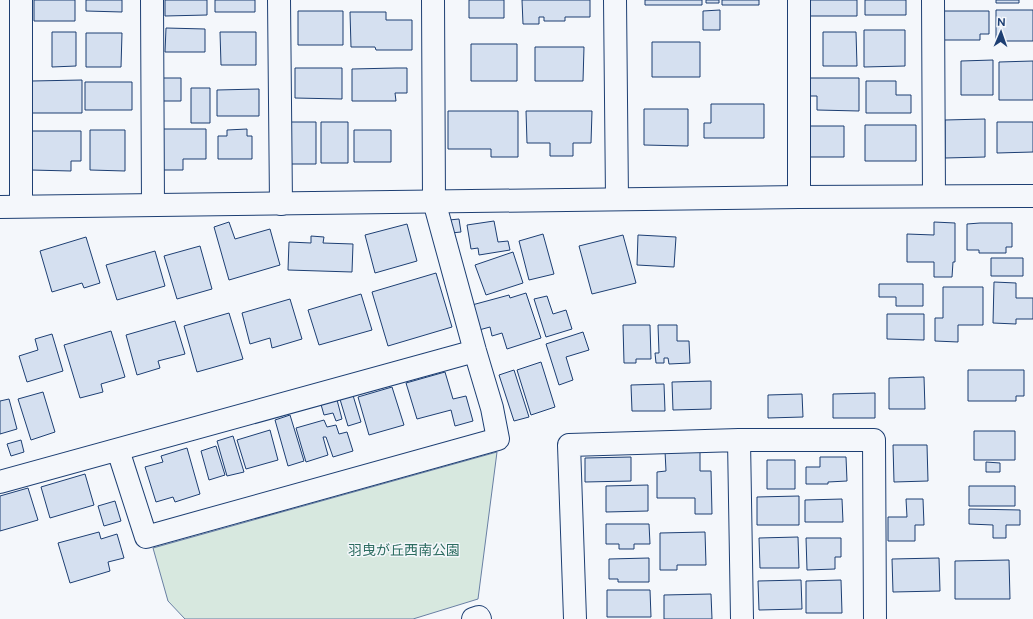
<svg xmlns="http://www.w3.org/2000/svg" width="1033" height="619" font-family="Figtree,'Noto Sans JP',sans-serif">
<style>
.green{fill:#d7e8df;stroke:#687fa3}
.building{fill:#d5e0f0;stroke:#1d3f73}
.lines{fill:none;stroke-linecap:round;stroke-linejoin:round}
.minor-casing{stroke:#1d3f73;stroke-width:24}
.tertiary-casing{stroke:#1d3f73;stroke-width:24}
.minor{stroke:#f4f7fb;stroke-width:22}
.tertiary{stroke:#f4f7fb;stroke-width:22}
.labels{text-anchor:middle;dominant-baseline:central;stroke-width:3;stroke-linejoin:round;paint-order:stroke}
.park-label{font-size:14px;fill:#2c6c60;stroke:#f4f7fb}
</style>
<rect width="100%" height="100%" fill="#f4f7fb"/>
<!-- green -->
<path class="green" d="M497 452 478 599 413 619H185L168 601 153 548Z"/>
<!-- building -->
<path class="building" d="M34 0H75V21H34Z
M86 0H122V12L86 11Z
M165 0H207V15L165 16Z
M215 0H255V12H215Z
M469 0H504V18H469Z
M522 0H590V17H565V21H544V17H539V24H523Z
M645 0H702V5H645Z
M706 0H719V3H706Z
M722 0H759V5H722Z
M808 0H857V16H808Z
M865 0H906V15H865Z
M996 0H1019V3H996Z
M720 10V30H703V11Z
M996 10H1033V41H996Z
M298 11H343V45H298Z
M943 11H989V34H980V40H943Z
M350 12H386V20H412V50H376L375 47H351Z
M166 28 205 29V52H165Z
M864 30H905V66L864 67Z
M52 32H76V66L52 67Z
M220 32H256V65H221Z
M823 32H856L857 66H823Z
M86 33H122L121 67H86Z
M652 42H700V77H652Z
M471 44H517V81H471Z
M535 47H584L583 81H535Z
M993 60V95H961V61Z
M1033 61V100H999V62Z
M295 68H342V99L295 98Z
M396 68H407V93H395L396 101H352V69Z
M158 78H181V101H159Z
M810 78H859V111L817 110V96H810Z
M82 80V113H32V81Z
M866 81H896V95H911V113H866Z
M85 82H132V110H85Z
M191 88H210V123H191Z
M259 89V116H217V90Z
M711 104H764V138H704V123H711Z
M644 109H688V146L644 145Z
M448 111H518V157H491V149H448Z
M526 111H592L591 143H573V156H550V143H527Z
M985 119V157L945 158V120Z
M286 122H316V164H286Z
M321 122H348V163H321Z
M997 122H1033V152L997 153Z
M865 125H916V161H865Z
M808 126H844V157H808Z
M162 129H206V159H183V170H162Z
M247 129V136H252V159H218V136H227V130Z
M90 130H125V171L90 170Z
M354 130H391V162H354Z
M31 131H81V161H71V171L31 170Z
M459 219 461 232 451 233 449 220Z
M494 221 498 242 508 241 510 250 479 255 478 248 471 249 467 225Z
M229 222 235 239 270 229 280 265 229 280 214 227Z
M934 222 955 223V262H953L952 277H934V262H907V234L934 235Z
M980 223H1012V247H1006V253H979V250H967V224Z
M407 224 417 261 375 273 365 235Z
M543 234 554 274 529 280 519 241Z
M623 235 636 283 592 294 579 246Z
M638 235 676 237 674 267 637 265Z
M311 236 324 237 323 243 353 244 352 272 288 270 289 242 311 243Z
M86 237 100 283 84 288 82 283 52 292 40 251Z
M200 246 212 289 177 299 164 256Z
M155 251 165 286 117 300 106 265Z
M513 252 523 283 486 295 475 265Z
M991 258H1023V276H991Z
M436 273 452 327 388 346 372 292Z
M994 282 1016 283V298H1033V319H1016V324L993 323Z
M879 284H923V306H896V297H879Z
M943 287H983V325H958V342L935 341V318H943Z
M526 293 541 338 507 349 502 333 492 336 490 327 479 330 472 305 509 295 510 298Z
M361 294 372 330 319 345 308 310Z
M547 296 553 314 566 310 572 329 546 337 534 299Z
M290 299 302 339 272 348 270 338 250 344 242 313Z
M229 313 243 359 197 372 184 326Z
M887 314H924V340L887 339Z
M175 321 185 354 158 361 160 368 137 375 126 335Z
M623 325H650L651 359H636V363H624Z
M658 325H677V341H689L690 363 669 364 668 358H664V363H656L655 353H659Z
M111 331 125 377 101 384 103 392 80 398 64 345Z
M583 332 589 350 566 357 573 380 559 385 546 344Z
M52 334 63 371 27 382 19 356 38 350 35 339Z
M541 362 555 407 531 415 517 370Z
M514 370 529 417 514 421 499 375Z
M968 370H1024V396H1016V401H968Z
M445 372 453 399 466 396 473 421 455 426 451 410 417 419 406 383Z
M924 377 925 409H889V378Z
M711 381V409L673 410 672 382Z
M664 384 665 411H632L631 385Z
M392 387 404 425 369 435 358 397Z
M43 392 55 432 31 440 18 399Z
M352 392 361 422 348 426 339 396Z
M875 393V418H833V394Z
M802 394 803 417 768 418V395Z
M336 396 342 419 336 421 333 413 324 415 320 401Z
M9 399 17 429 0 434V401Z
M290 415 304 461 288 466 275 420Z
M324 420 327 427 336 425 339 434 347 432 353 451 333 457 326 437H323L328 455 306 462 296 428Z
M270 430 278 460 246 469 237 440Z
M974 431H1015V460H974Z
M233 436 244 472 227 476 217 441Z
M21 440 24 452 11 456 7 444Z
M893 445H927L928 481 894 482Z
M216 446 225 475 209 480 201 451Z
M187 448 200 494 175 502 173 497 156 502 145 467 163 462 161 456Z
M700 450V471H711L712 514H695V498H657V472L666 471 665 451Z
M631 457V481L585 482V458Z
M820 457H846L847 481 828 482V484H806V467H820Z
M767 460H795V489H767Z
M986 462 1000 463V472H986Z
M85 474 94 505 50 518 41 487Z
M648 485V511L606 512V486Z
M969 486H1015V506H969Z
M28 488 38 520 0 531V496Z
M799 496V525H757V497Z
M842 499 843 522H805V500Z
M906 499H923L924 525H915V541H888V517H907Z
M115 501 121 521 104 526 98 506Z
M969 509 1020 510V525H1006V538H993V525L969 524Z
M606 524H649L650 544H634V549H619V544H606Z
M99 532 101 539 117 534 124 558 108 562 110 571 70 583 58 543Z
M705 532 706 565H677V570H660V533Z
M798 537 799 568H760L759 538Z
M806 538H841V557H835V569L807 570Z
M649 558V582H618V579H609V559Z
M939 558 940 591 893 592 892 559Z
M1009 560 1010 599H955V561Z
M801 580 802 609 759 610 758 581Z
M841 580 842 613H806V581Z
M607 590H650L651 617H607Z
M711 594 712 619H664V595Z"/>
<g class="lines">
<defs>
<path id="minor" d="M21 0V206
M152 0 153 205
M279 0 281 204
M615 0 617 199
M799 0V197
M933 0 934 196
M739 440 742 619
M118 450 146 537 498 439 492 408 475 351 434 201 433 0
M0 482 475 351
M473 619 479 617 480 619
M575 619 569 445 739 440H874L875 619"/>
<path id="tertiary" d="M0 207 799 197 1033 196"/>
</defs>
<!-- minor casing -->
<use href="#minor" class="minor-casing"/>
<!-- tertiary casing -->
<use href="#tertiary" class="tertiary-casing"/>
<!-- minor -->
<use href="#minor" class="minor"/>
<!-- tertiary -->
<use href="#tertiary" class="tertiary"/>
</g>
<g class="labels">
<!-- park labels -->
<g class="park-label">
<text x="404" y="550">羽曳が丘西南公園</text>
</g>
</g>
<!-- north arrow -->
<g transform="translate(1001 32) rotate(2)" stroke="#f4f7fb" stroke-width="3" paint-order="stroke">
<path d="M0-3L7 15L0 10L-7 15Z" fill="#1d3f73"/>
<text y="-6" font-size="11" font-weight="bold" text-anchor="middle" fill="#1d3f73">N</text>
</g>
</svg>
